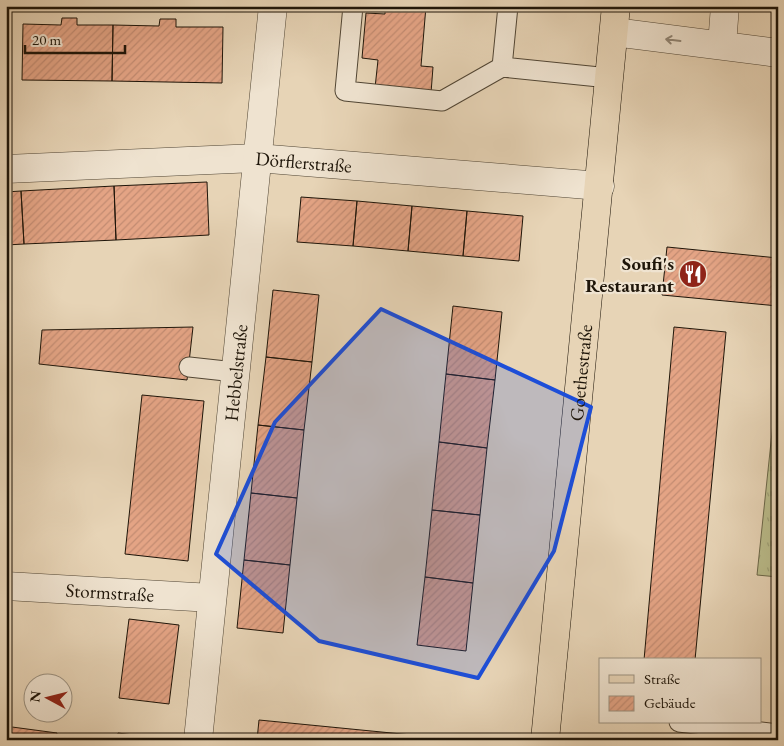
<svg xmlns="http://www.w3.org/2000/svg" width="784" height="746" font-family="'EB Garamond',serif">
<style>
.grass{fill:url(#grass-tufts);stroke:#6c684a}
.building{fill:url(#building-hatch);stroke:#1e1509}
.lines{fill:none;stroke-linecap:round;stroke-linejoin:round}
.service-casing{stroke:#504534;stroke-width:21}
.minor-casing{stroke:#504534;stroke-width:29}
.primary-casing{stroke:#1e1509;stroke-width:29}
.service{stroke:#efe3d0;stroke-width:19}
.minor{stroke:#efe3d0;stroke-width:28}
.primary{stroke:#e7d4b6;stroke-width:28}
.oneway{stroke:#918676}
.marked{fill:#1d4ed8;fill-opacity:0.2;stroke:#1d4ed8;stroke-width:4;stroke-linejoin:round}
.labels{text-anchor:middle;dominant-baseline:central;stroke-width:4.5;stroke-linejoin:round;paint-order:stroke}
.street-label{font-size:19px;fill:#1e1509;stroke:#efe3d0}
.poi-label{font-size:19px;font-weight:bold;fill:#1e1509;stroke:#efe3d0;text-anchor:end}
</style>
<defs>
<pattern id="grass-tufts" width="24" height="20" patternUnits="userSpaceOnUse" patternTransform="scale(1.25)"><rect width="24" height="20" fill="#babc8b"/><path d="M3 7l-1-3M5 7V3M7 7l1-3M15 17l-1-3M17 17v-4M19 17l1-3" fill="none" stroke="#9fa177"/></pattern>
<pattern id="building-hatch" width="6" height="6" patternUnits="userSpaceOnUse" patternTransform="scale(1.25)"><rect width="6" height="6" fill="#e4a485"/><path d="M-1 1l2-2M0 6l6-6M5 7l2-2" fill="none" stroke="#c38c72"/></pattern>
</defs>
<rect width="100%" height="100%" fill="#e7d4b6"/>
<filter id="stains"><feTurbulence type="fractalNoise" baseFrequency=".004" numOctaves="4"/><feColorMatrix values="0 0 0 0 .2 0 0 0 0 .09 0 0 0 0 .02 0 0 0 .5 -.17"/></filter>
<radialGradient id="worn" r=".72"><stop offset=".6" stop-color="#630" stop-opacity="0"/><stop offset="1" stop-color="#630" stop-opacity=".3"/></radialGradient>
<!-- grass -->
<path class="grass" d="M773 423H778V577L757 575Z"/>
<!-- building -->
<path class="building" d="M385 6H426L421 66 433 67 431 93 375 88 378 60 362 58 366 13 385 14Z
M62 18H77V25H113L112 81 22 80 23 24 61 25Z
M160 19H176V27H223L222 83 112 81 113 25 159 26Z
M207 182 209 235 116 240 114 186Z
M114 186 116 240 24 244 21 191Z
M21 191 24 244 6 245V192Z
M301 197 357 201 353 246 297 242Z
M357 201 412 206 408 251 353 246Z
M412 206 467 211 463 256 408 251Z
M467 211 523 216 519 261 463 256Z
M667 247 778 258V306L662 295Z
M273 290 319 295 312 362 266 357Z
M453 306 502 312 495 380 446 374Z
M193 327 187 380 39 364 42 330Z
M674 327 726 332 695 660H644Z
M266 357 312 362 304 430 258 425Z
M446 374 495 380 487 448 439 442Z
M142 395 204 401 188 561 125 554Z
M258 425 304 430 297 498 251 493Z
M439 442 487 448 480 515 432 510Z
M251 493 297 498 290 565 244 560Z
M432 510 480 515 473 583 425 577Z
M244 560 290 565 283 633 237 628Z
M425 577 473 583 466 651 417 645Z
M129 619 179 625 169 704 119 698Z
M259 720 463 740H257Z
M12 727 57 733 56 740H10Z
M118 733 171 740H117Z"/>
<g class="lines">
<defs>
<path id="service" d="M353 6 345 91 442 101 502 67 609 78
M502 67 508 6
M189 367 235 372
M679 722 778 734"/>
<g id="minor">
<path d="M614 32 778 53"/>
<path d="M722 45 725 6"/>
<path id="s1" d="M6 169 257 158 600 186"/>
<path id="s2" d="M6 586 212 598"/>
<path id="s3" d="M198 740 273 6"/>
</g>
<g id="primary">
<path id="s4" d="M545 740 616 6"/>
</g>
</defs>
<!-- service casing -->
<use href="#service" class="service-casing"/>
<!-- minor casing -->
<use href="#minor" class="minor-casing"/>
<!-- primary casing -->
<use href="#primary" class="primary-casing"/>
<!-- service -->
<use href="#service" class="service"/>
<!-- minor -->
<use href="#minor" class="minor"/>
<!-- primary -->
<use href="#primary" class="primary"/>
</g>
<!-- one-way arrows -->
<defs><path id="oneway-shaft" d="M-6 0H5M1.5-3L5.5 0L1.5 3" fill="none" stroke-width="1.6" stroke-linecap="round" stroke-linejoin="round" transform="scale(1.25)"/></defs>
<use class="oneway" href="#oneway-shaft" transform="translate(673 40) rotate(-173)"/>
<!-- marked area -->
<path class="marked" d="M381 309 591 407 554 551 478 678 319 641 216 554 275 422Z"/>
<!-- icons -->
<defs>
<symbol id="restaurant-disc" viewBox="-11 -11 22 22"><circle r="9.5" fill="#8f2418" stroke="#efe3d0"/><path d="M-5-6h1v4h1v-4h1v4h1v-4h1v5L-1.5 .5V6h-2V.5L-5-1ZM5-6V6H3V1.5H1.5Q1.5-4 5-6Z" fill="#fff"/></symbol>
</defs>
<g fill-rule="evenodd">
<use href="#restaurant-disc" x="677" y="258" width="32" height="32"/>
</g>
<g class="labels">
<!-- street labels -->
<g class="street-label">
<text stroke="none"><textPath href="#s1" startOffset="298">Dörflerstraße</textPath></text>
<text stroke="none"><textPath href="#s3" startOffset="369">Hebbelstraße</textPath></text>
<text stroke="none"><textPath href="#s4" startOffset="369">Goethestraße</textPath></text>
<text stroke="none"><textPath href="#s2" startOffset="104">Stormstraße</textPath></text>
</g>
<!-- poi labels -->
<g class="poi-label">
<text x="674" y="263">Soufi's<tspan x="674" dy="22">Restaurant</tspan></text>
</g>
</g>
<!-- margin -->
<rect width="784" height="746" fill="none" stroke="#e7d4b6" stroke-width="25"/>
<rect x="8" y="8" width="769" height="731" fill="none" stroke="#1e1509" stroke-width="2.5"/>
<rect x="12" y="12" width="759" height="721" fill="none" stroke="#1e1509"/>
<!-- legend -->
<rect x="599" y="658" width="162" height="65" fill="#efe3d0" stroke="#9b9180"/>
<rect x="609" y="675" width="25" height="8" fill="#e7d4b6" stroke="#9b9180"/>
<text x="644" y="684" font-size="15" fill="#1e1509">Straße</text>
<rect x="609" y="696" width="25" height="15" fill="url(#building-hatch)" stroke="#9b9180"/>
<text x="644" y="708" font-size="15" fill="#1e1509">Gebäude</text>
<!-- north arrow -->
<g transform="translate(48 698) rotate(277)"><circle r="24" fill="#efe3d0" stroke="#9b9180"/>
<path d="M0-4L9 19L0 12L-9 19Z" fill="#8f2418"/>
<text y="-8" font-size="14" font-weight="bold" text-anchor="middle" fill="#1e1509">N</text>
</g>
<!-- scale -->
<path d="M25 45v8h100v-8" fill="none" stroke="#1e1509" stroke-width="2.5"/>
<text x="32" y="45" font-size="15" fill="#1e1509" stroke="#efe3d0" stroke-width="4" paint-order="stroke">20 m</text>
<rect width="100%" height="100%" filter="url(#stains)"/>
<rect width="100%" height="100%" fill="url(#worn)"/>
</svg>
